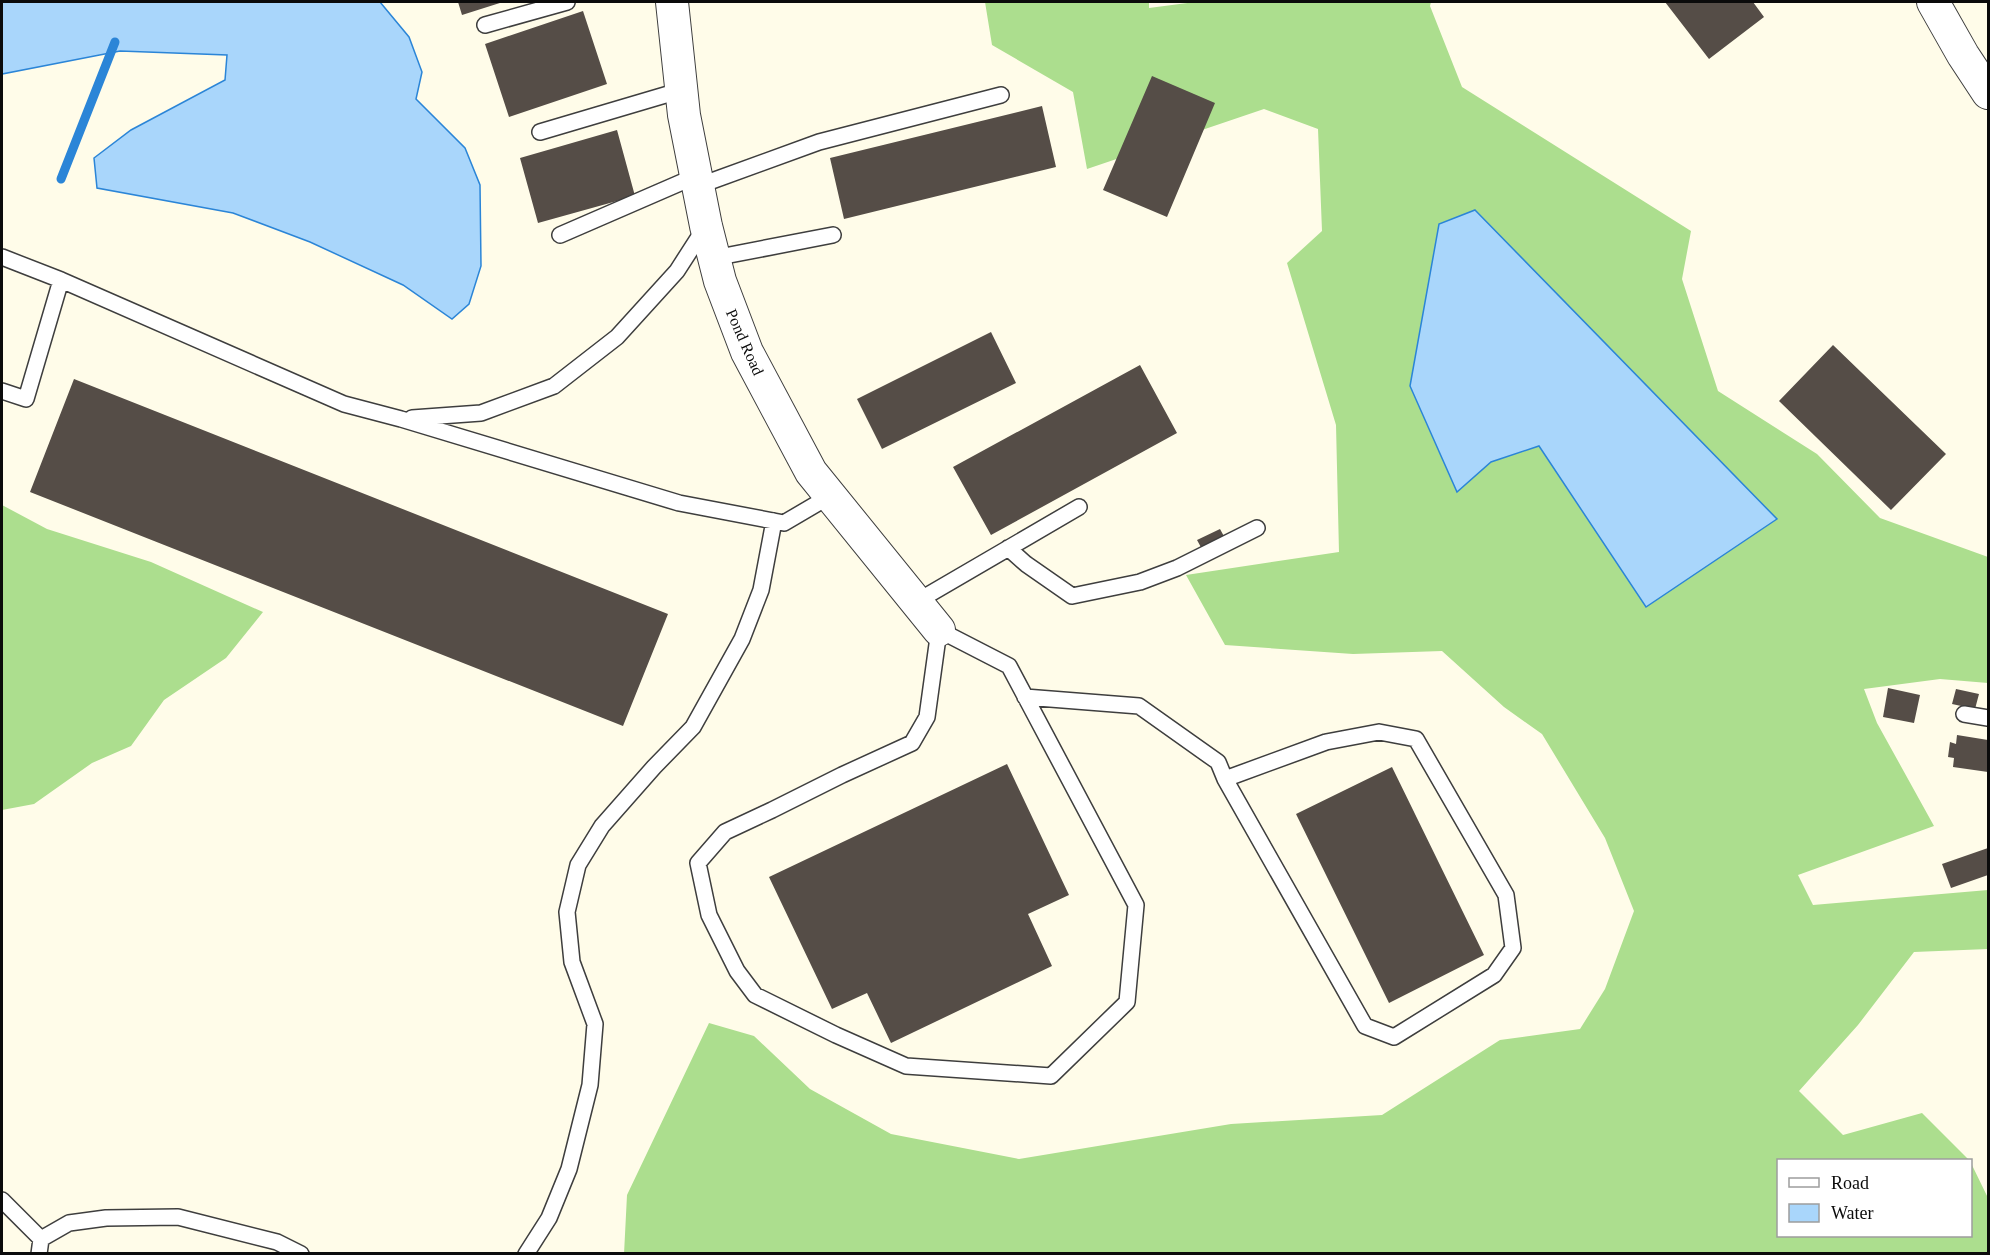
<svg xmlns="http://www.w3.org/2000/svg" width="1990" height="1255" font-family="Georgia,serif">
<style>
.forest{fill:#acde8e}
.water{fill:#a9d6fb;stroke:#2b85d7;stroke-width:1.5}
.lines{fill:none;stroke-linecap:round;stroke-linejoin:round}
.stream{stroke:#2b85d7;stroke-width:9}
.building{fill:#554d47}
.service-casing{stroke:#3e3e3e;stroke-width:18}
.minor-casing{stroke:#3e3e3e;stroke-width:34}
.service{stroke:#fff;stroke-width:15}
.minor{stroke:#fff;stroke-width:32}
.labels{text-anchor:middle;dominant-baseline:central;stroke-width:6;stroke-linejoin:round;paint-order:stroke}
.street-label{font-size:16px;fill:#0b0b0b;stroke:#fff}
</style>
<rect width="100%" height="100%" fill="#fffce9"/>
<!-- forest -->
<path class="forest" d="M985 2H1149V8L1195 2H1431L1430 6 1462 87 1691 231 1682 279 1718 391 1817 454 1880 518 1988 557V683L1940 679 1864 689 1877 723 1934 826 1798 875 1813 905 1988 890V949L1914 952 1858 1025 1799 1091 1843 1135 1922 1113 1969 1160H1778V1236H1970L1971 1163 1988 1198V1253L624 1254 627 1195 709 1023 754 1036 810 1089 891 1134 1019 1159 1231 1124 1382 1115 1500 1040 1580 1029 1605 989 1634 911 1605 838 1542 734 1504 707 1442 651 1353 654 1225 645 1186 575 1339 552 1336 425 1287 263 1322 231 1318 129 1264 109 1087 169 1073 92 992 45Z
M2 505 47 529 151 562 263 612 226 658 164 700 131 746 92 763 34 804 2 810Z"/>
<!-- water -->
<path class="water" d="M2 2H380L409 37 422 72 416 99 465 148 480 185 481 266 469 304 452 319 403 285 310 242 233 213 97 188 94 158 131 130 225 80 227 55 120 51 2 74Z
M1475 210 1777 519 1646 607 1539 446 1491 462 1457 492 1410 386 1439 224Z"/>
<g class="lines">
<!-- stream -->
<path class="stream" d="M61 179 115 42"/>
</g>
<!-- building -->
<path class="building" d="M458 2H503L462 15Z
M1665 2H1753L1764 17 1709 59Z
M583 11 607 84 509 117 485 44Z
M1152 76 1215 103 1167 217 1103 190Z
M1042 106 1056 167 844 219 830 158Z
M617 130 635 196 538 223 520 158Z
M991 332 1016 383 882 449 857 399Z
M1833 345 1946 454 1891 510 1779 401Z
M1140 365 1177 433 991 535 953 467Z
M74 379 668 614 623 726 30 492Z
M1220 529 1226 540 1203 551 1197 540Z
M1888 688 1920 695 1914 723 1883 717Z
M1956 689 1979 694 1975 709 1952 704Z
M1957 735 1988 740V772L1953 767 1954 758 1948 757 1950 742 1956 744Z
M1007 764 1069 895 1028 914 1052 966 891 1043 867 993 832 1009 769 877Z
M1392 767 1484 955 1389 1003 1296 814Z
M1988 848V875L1951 888 1942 864Z"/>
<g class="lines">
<defs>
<path id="service" d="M485 25 567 2
M540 132 682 90
M698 186 819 142 1001 95
M560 235 696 176
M2 257 61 280 344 404 401 419 679 503 784 523 830 496
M714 258 833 235
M2 391 26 399 61 280
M412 418 481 413 554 386 617 337 677 271 704 229
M1008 548 1026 564 1072 596 1140 582 1177 568 1257 528
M916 602 1079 507
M939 630 1009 666 1136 905 1127 1002 1051 1076 906 1066 836 1035 755 995 737 971 709 915 698 863 725 832 772 810 842 775 912 743 927 717Z
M1025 697 1139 706 1218 762 1225 779 1365 1026 1394 1037 1494 975 1513 948 1506 895 1416 739 1379 732 1326 742 1225 779
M1964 714 1988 718
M2 1200 41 1239
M39 1254 41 1239 69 1223 106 1218 178 1217 277 1242 301 1254
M526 1254 549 1218 569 1169 590 1085 595 1024 572 962 567 912 578 865 602 826 654 767 693 727 742 639 761 590 774 521"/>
<path id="minor" d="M672 2 684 115 706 226 720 281 747 352 811 472 939 630
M1933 2 1963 55 1988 93"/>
</defs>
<!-- service casing -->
<use href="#service" class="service-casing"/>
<!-- minor casing -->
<use href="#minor" class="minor-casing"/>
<!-- service -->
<use href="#service" class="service"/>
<!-- minor -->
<use href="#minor" class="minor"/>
</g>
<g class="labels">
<!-- street labels -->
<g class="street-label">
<text transform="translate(745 342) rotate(66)">Pond Road</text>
</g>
</g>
<!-- border -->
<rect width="1990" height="1255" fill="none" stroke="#0b0b0b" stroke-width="6"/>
<!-- legend -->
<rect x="1777" y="1159" width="195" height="78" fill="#ffffff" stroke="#9d9d9d" stroke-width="1.5"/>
<rect x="1789" y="1178" width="30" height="9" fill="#ffffff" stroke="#9d9d9d" stroke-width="1.5"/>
<text x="1831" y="1189" font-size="18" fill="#0b0b0b">Road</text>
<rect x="1789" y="1204" width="30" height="18" fill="#a9d6fb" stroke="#9d9d9d" stroke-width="1.5"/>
<text x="1831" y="1219" font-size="18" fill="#0b0b0b">Water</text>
</svg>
